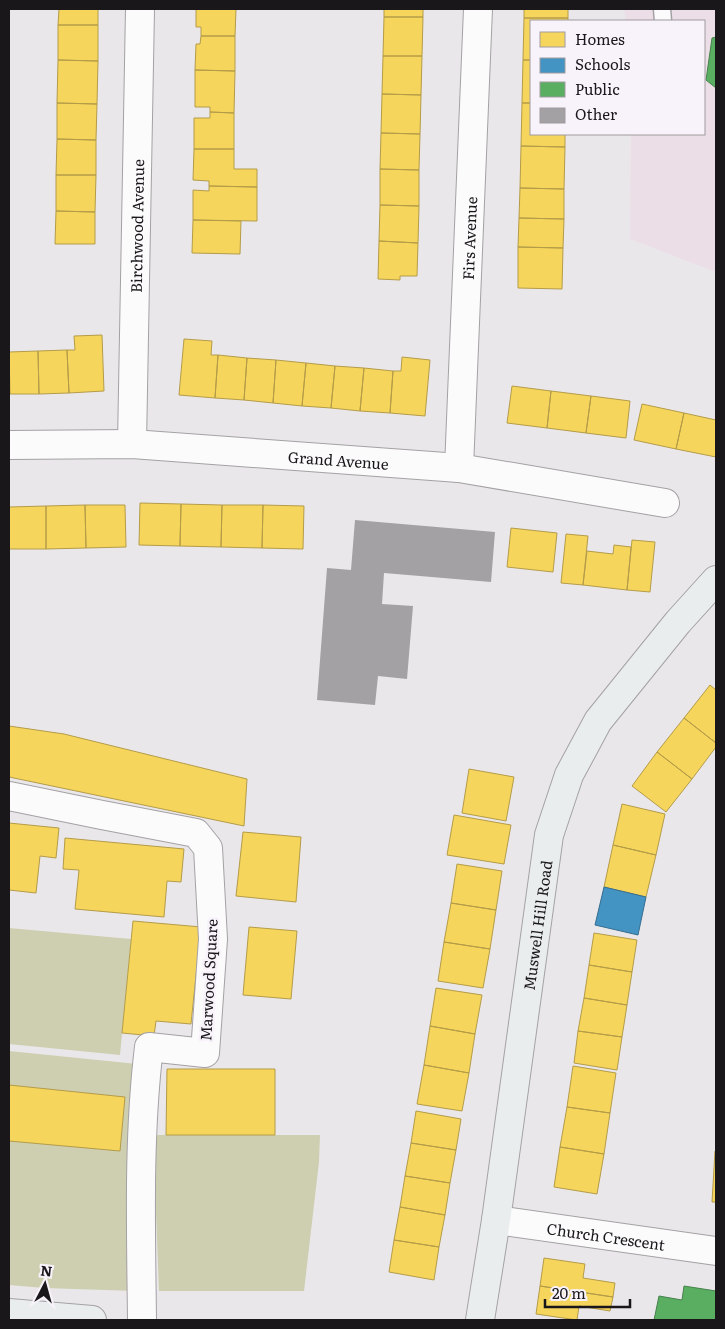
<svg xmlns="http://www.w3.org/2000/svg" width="725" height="1329" font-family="Literata,serif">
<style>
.commercial{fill:#ecdee7}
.green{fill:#cecfb0}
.homes{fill:#f6d55c;stroke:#b49c48}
.schools{fill:#4393c3;stroke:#366e90}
.public{fill:#5aae61;stroke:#46814c}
.building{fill:#a3a1a4}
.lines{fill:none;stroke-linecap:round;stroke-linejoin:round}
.lane-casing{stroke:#a4a1a4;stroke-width:19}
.street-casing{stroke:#a4a1a4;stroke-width:30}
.secondary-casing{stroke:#a4a1a4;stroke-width:30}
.lane{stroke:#fcfbfc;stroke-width:16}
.street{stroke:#fcfbfc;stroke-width:28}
.secondary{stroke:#e9eded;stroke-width:28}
.labels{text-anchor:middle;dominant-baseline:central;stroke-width:5;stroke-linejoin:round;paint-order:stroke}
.street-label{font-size:15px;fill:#19171a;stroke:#f8f3fa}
</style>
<rect width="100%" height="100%" fill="#eae7eb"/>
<!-- commercial -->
<path class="commercial" d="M624 9H716V272L630 239 631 134H704V21H626Z"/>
<!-- green -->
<path class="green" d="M9 928 131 939 120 1055 9 1044Z
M9 1051 137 1064 135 1291 44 1288 9 1285Z
M153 1135H320L319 1162 304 1291H159Z"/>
<!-- homes -->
<path class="homes" d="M59 9H98V25H58Z
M196 9H236L235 36H201V27H196Z
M384 9H423V17H384Z
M524 9H568V18H524Z
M384 17H423L422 56H383Z
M524 18H568V21H531V60H523Z
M58 25H98V61L58 60Z
M201 36H235V71L195 70 196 44H200Z
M383 56H422L421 95 382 94Z
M58 60 98 61 97 104 57 103Z
M523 60H531V103H522Z
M195 70 235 71 234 113 210 112V107H195Z
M382 94 421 95 420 134 381 133Z
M57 103 97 104 96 140 57 139Z
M522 103H531V134H565V147L521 146Z
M210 112 234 113V149H194V118H210Z
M381 133 420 134 419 170 380 169Z
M57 139 96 140V175H56Z
M521 146 565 147 564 189 520 188Z
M194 149H234V169H257V187L209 186V181L193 180Z
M380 169 419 170V206L380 205Z
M56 175H96L95 212 56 211Z
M209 186 257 187V221L193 220V190L209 191Z
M520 188 564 189V219L519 218Z
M380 205 419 206 418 243 379 241Z
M56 211 95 212V244H55Z
M519 218 564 219 563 248 518 247Z
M193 220 241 221 240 254 192 253Z
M379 241 418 243 417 276H400V280L378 279Z
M518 247 563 248 562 289 518 288Z
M102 335 104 391 69 393 67 350H75L74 336Z
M184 339 212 341 211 355H218L215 398 179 395Z
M67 350 69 393 39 394 38 351Z
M38 351 39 394H10L9 352Z
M218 355 247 358 244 400 215 398Z
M402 357 430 360 425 416 390 413 393 371H401Z
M247 358 276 360 273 403 244 400Z
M276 360 306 363 302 406 273 403Z
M306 363 335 366 331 408 302 406Z
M335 366 364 368 360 411 331 408Z
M364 368 393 371 390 413 360 411Z
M512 386 551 391 547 428 507 423Z
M551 391 591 396 586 433 547 428Z
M591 396 630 401 626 438 586 433Z
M642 404 684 413 676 449 634 440Z
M684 413 716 420V457L676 449Z
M140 503 181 504 180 546 139 545Z
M181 504 222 505 221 547 180 546Z
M85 505H125L126 547 86 548Z
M85 505 86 548 46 549V506Z
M222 505H263L262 548 221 547Z
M263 505 304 506 303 549 262 548Z
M46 506V549H9V507Z
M511 528 557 533 553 572 507 567Z
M566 534 588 536 583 585 561 583Z
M632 540 655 542 650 592 627 590Z
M614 545 631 547 627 590 583 585 587 551 613 554Z
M710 685 716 690V743L684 718Z
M684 718 716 743V747L692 779 657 752Z
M9 726 64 734 247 779 244 826 9 777Z
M657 752 692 779 666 812 632 786Z
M469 769 514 777 506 821 462 813Z
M622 804 665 814 656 855 613 845Z
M454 815 511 825 504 864 447 855Z
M9 823 59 828 56 858 40 856 36 893 9 890Z
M243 832 301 837 296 902 236 896Z
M65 838 184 849 181 882 167 881 164 917 75 909 79 870 63 869Z
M613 845 656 855 646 897 604 887Z
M457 864 502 871 496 910 451 903Z
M451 903 496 910 490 949 444 942Z
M133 921 201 927 191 1024 156 1021 154 1036 122 1033Z
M249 927 297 931 291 999 243 995Z
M594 933 637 940 632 972 589 965Z
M444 942 490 949 483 988 438 981Z
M589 965 632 972 627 1005 584 998Z
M436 988 482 995 475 1034 430 1026Z
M584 998 627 1005 622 1037 578 1031Z
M430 1026 475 1034 469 1073 424 1065Z
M578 1031 622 1037 617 1070 574 1063Z
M424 1065 469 1073 462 1111 417 1104Z
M573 1066 616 1073 610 1113 567 1107Z
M167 1069H275V1135H166Z
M9 1085 125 1097 120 1151 9 1141Z
M567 1107 610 1113 604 1154 560 1147Z
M416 1111 461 1119 456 1150 411 1143Z
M411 1143 456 1150 450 1183 405 1176Z
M560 1147 604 1154 597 1194 554 1187Z
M715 1151H716V1202H712Z
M405 1176 450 1183 445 1215 400 1207Z
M400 1207 445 1215 439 1247 394 1240Z
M394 1240 439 1247 434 1280 389 1272Z
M544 1258 585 1264 583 1278 615 1283 613 1297 540 1286Z
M540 1286 613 1297 610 1311 579 1306 577 1320 536 1314Z"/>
<!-- schools -->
<path class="schools" d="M604 887 646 897 638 935 595 925Z"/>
<!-- public -->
<path class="public" d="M716 37V88L706 80 712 38Z
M684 1286 716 1291V1320H654L659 1296 682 1300Z"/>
<!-- building -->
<path class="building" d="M355 520 495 532 491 582 384 573 382 604 413 606 407 679 378 676 375 705 317 700 327 568 351 570Z"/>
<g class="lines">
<defs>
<path id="lane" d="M662 9 663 21"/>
<g id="street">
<path id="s1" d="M132 444 140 9"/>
<path id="s2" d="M9 445 132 444 459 468 665 503"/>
<path id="s3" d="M459 468 478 9"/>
<path d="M9 796 102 815 196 833 208 848 213 939 205 1053 149 1047C138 1138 141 1229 142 1320"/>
<path id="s4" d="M496 1220 716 1251"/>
</g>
<g id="secondary">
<path d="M9 1313 92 1320"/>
<path id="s5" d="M480 1320 496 1220 549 835 569 775 598 721 678 622 716 580"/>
</g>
</defs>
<!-- lane casing -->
<use href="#lane" class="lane-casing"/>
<!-- street casing -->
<use href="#street" class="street-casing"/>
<!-- secondary casing -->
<use href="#secondary" class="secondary-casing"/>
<!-- lane -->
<use href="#lane" class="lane"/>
<!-- street -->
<use href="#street" class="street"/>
<!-- secondary -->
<use href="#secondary" class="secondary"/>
</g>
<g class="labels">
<!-- street labels -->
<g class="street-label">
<text stroke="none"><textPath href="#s1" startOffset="218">Birchwood Avenue</textPath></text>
<text stroke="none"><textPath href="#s3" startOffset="230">Firs Avenue</textPath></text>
<text stroke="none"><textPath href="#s2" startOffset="330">Grand Avenue</textPath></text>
<text stroke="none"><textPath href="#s5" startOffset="399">Muswell Hill Road</textPath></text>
<text transform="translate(208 980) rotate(-87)">Marwood Square</text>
<text stroke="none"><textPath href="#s4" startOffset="111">Church Crescent</textPath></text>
</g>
</g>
<!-- border -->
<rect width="725" height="1329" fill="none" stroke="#19171a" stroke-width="20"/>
<!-- legend -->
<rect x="530" y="20" width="175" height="115" fill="#f8f3fa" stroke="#9f9ba0"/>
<rect x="540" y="32" width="25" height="15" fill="#f6d55c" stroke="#9f9ba0"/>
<text x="575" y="45" font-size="15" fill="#19171a">Homes</text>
<rect x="540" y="58" width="25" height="15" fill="#4393c3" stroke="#9f9ba0"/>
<text x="575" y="70" font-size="15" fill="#19171a">Schools</text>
<rect x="540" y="82" width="25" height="15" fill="#5aae61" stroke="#9f9ba0"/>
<text x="575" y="95" font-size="15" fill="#19171a">Public</text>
<rect x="540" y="108" width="25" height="15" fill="#a3a1a4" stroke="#9f9ba0"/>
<text x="575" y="120" font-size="15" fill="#19171a">Other</text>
<!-- north arrow -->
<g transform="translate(45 1284) rotate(6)" stroke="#f8f3fa" stroke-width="4" paint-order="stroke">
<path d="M0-4L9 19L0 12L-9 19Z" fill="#19171a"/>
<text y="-8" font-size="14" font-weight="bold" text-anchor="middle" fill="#19171a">N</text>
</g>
<!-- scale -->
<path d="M545 1299v8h85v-8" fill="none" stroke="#19171a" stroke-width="2.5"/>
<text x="552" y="1299" font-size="15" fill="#19171a" stroke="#f8f3fa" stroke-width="4" paint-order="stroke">20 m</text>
</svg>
